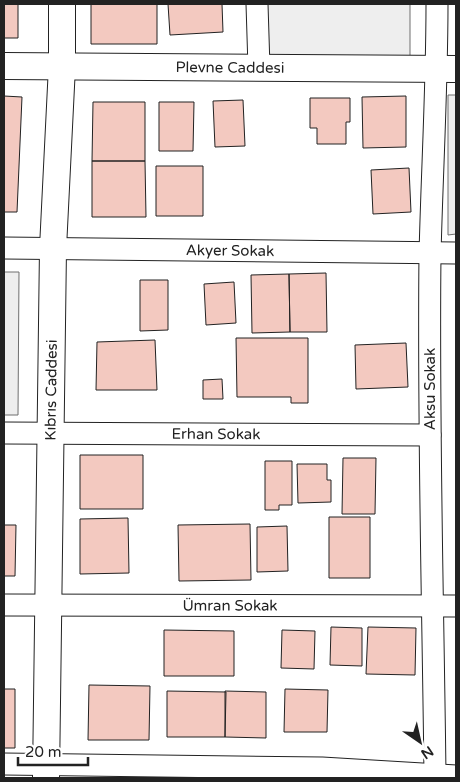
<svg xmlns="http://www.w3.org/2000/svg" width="460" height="782" font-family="'Varela Round',sans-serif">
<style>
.green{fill:#eee;stroke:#6f6f6f}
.building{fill:#f3c9c0;stroke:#222}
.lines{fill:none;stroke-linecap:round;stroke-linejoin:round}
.minor-casing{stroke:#222;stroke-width:23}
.tertiary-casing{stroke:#222;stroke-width:28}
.minor{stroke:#fff;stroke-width:21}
.tertiary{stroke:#fff;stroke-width:26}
.labels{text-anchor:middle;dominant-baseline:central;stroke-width:4;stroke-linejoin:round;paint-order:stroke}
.street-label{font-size:15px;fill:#222;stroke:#fff}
</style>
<rect width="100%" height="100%" fill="#fff"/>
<!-- green -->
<path class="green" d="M264 4H410V58L265 59Z
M448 95H456V234L448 235Z
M4 272H19L18 415H4Z"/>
<!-- building -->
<path class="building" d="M4 4H18V38H4Z
M91 4H157V44H91Z
M168 4H222L223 32 170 35Z
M4 96 22 97 17 212H4Z
M406 96V147L363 148 362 97Z
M310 98H350V122H346V144H317V128H310Z
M243 100 245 146 215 147 213 101Z
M93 102H145V161H92Z
M159 102H194L193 151H159Z
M92 161H145L146 217H92Z
M156 166H203V216H156Z
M409 168 411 212 373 214 371 170Z
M326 273 327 332H290L289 274Z
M289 274 290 332 252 333 251 275Z
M140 280H168V330L140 331Z
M234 282 236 323 206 325 204 284Z
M236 338H308V403H291V397H237Z
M155 340 157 390H96L97 342Z
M406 343 408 387 356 389 355 345Z
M222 379 223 399H203V380Z
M80 455H143V509H80Z
M343 458H376L375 514H342Z
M265 461H292V505H279V510H265Z
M297 464H327V480H331V502L298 503Z
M329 517H370V578H329Z
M128 518 129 573 80 574V519Z
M250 524 251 580 179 581 178 525Z
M4 525H16L15 576H4Z
M287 526 288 571 257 572V527Z
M331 627 362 628V666L330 665Z
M368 627 416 628 415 675 366 674Z
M164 630 234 631V676H164Z
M282 630 315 631 314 669 281 668Z
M89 685 150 686 149 740H88Z
M4 689H15V748H4Z
M285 689 328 690 327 732H284Z
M167 691 226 692 225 737H167Z
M225 691 266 692V738L225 737Z"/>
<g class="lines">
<defs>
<g id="minor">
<path d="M257 4 259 68"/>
<path id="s1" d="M4 248 456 253"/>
<path id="s2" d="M4 433 430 435"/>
<path id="s3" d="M4 605 456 606"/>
<path d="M4 764 322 768 456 776"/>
<path d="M435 775C433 602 428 429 430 255 432 172 437 88 437 4"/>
</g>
<g id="tertiary">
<path id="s4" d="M4 66 456 69"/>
<path id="s5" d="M46 778 53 248 62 66V4"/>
</g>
</defs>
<!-- minor casing -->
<use href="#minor" class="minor-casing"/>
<!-- tertiary casing -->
<use href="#tertiary" class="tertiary-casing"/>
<!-- minor -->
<use href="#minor" class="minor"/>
<!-- tertiary -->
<use href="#tertiary" class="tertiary"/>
</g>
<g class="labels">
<!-- street labels -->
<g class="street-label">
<text stroke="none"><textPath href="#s4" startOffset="226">Plevne Caddesi</textPath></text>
<text stroke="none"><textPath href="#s1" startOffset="226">Akyer Sokak</textPath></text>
<text transform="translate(430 389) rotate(-90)">Aksu Sokak</text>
<text stroke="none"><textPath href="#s5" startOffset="388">Kıbrıs Caddesi</textPath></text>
<text stroke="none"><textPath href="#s2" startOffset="212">Erhan Sokak</textPath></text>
<text stroke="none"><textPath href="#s3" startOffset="226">Ümran Sokak</textPath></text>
</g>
</g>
<!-- border -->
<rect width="460" height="782" fill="none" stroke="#222222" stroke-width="10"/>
<!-- north arrow -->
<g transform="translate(420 742) rotate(146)" stroke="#ffffff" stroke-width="4" paint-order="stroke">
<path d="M0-4L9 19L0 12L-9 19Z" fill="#222222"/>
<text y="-8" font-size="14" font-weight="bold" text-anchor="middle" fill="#222222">N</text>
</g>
<!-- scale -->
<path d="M18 757v8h70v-8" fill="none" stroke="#222222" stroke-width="2.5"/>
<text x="25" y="757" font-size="15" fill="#222222" stroke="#ffffff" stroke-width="4" paint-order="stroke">20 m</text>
</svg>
